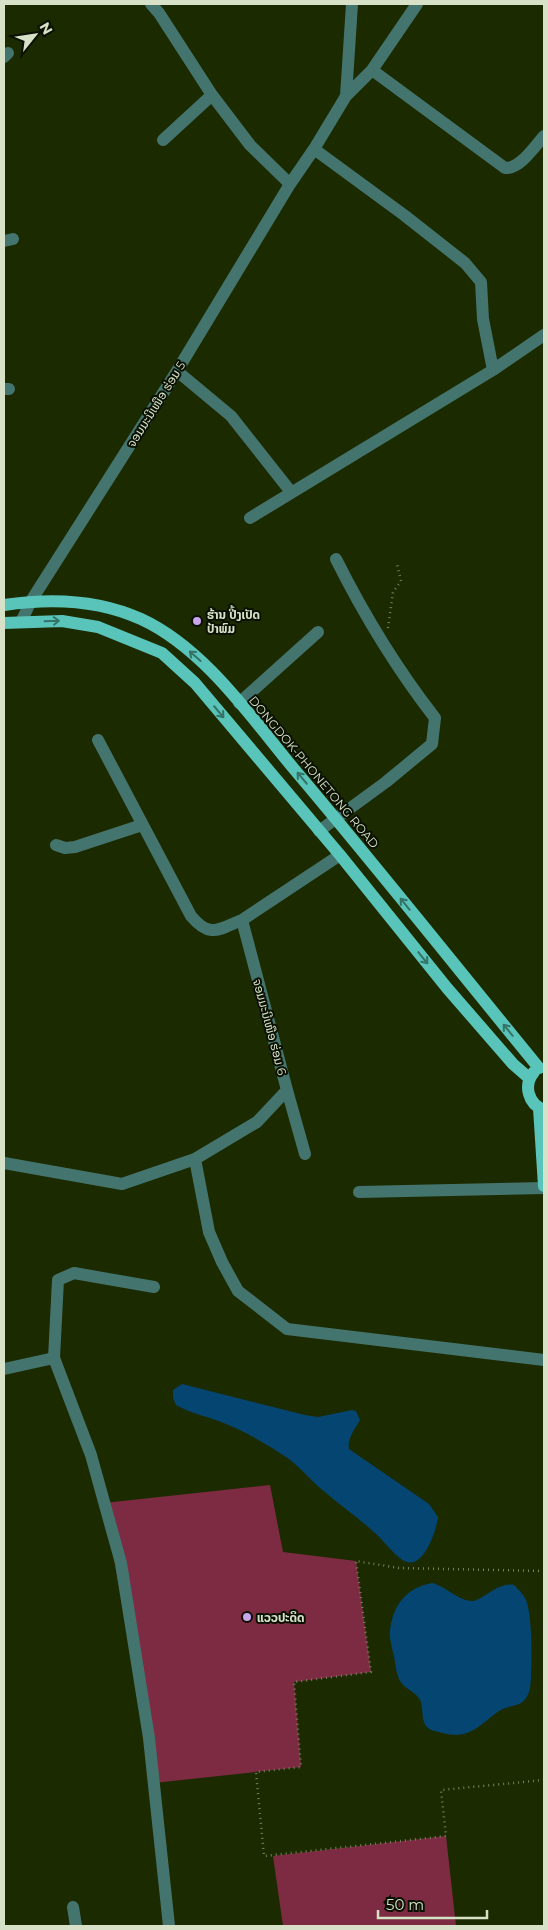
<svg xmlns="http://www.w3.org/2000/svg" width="548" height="1930" font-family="Montserrat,'Noto Sans Lao',sans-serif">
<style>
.green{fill:#7d2b42}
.water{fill:#054571}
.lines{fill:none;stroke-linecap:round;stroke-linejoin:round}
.path{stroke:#74815f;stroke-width:2.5;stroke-dasharray:1 4;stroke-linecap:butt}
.minor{stroke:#44746e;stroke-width:12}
.major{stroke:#59c4b9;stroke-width:12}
.oneway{stroke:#357367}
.poi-dot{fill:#c9a5ee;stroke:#0a1002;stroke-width:2}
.labels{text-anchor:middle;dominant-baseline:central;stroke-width:4;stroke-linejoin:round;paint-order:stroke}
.street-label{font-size:12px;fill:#d6e1c8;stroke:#0a1002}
.poi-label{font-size:12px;font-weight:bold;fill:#d6e1c8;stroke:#0a1002;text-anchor:start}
</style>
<rect width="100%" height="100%" fill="#1c2a00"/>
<!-- green -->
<path class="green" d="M270 1485 283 1552 356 1561 371 1672 294 1682 301 1767 154 1783 104 1503Z
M446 1836 456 1926H283L273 1856Z"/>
<!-- water -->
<path class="water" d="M182 1384 305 1415 318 1417 352 1410 356 1411 360 1420C355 1429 347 1439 349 1449L429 1504 438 1517C437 1529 424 1568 407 1562 397 1559 384 1541 376 1534 360 1519 342 1507 326 1493 313 1483 302 1469 289 1459 270 1446 248 1433 226 1424 210 1417 191 1414 176 1405L173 1398V1390Z
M432 1583C448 1587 457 1601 474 1601 488 1596 499 1582 514 1585 519 1590 523 1594 526 1600 532 1614 532 1656 531 1672 531 1683 531 1697 521 1703 514 1707 506 1706 499 1711 477 1727 469 1741 439 1732 433 1731 426 1729 424 1722 421 1715 424 1703 418 1697 412 1690 403 1688 399 1679 396 1672 395 1663 394 1656 392 1648 389 1638 390 1630 393 1605 407 1587 432 1583Z"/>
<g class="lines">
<!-- path -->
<path class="path" d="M388 628 393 592 401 581 397 564
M544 1571 399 1568 356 1561 371 1672 294 1682 301 1767 256 1772 264 1856 446 1836 441 1790 544 1780"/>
<!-- minor -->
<path class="minor" d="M151 4 159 13 212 95 250 145 290 184
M4 57 8 53
M372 70 505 168C520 169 534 147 544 136
M346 96 352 4
M163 140 212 95
M314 149 404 215 465 263 481 282 483 319 493 370
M4 241 13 239
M177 371 231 416 291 492
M4 389H9
M250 518 493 370 544 335
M21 622 31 601 177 371 290 184 314 149 346 96 372 70 417 4
M239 703 318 632
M98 740 191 916C210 939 219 929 242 920
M319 831 386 782 432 744 435 718C397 669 364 615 336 559
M56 845 65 848 75 847 142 825
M287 1090 305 1154
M195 1159 209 1232 222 1262 238 1291 287 1329 544 1360
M4 1163 122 1184 195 1159 257 1122 287 1090 242 920 340 855
M359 1192 544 1188
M154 1287 74 1273 58 1280 54 1358 91 1455 121 1563 149 1738 169 1926
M4 1369 54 1358
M73 1907 76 1926"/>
<!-- major -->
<path class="major" d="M4 605C50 598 97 599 141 619 204 648 251 717 294 769 377 867 457 968 539 1068
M4 623 62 621 98 627 162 653 195 683 340 855 447 988 513 1064 529 1078
M534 1072C523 1085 528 1104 544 1110
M539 1108 544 1186"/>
</g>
<!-- one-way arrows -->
<defs><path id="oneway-shaft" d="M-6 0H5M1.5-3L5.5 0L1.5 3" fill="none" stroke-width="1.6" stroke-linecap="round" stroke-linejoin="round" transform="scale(1.25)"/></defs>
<g class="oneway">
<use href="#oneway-shaft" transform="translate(52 621) rotate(-2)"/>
<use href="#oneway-shaft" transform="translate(195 656) rotate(-139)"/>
<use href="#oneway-shaft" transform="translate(219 712) rotate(50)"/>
<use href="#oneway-shaft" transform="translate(302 778) rotate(-130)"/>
<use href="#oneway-shaft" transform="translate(405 904) rotate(-129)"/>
<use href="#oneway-shaft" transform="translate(423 958) rotate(51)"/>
<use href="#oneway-shaft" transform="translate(508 1030) rotate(-129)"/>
</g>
<!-- markers -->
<g class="poi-dot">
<circle cx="197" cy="621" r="5"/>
<circle cx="247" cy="1617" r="5"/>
</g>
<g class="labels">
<!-- street labels -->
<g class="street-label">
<text transform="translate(156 404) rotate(-58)">ຈອມມະນີເໜືອ ຮ່ອມ 5</text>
<text transform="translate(314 772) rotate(50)">DONGDOK-PHONETONG ROAD</text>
<text transform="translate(270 1027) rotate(75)">ຈອມມະນີເໜືອ ຮ່ອມ 6</text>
</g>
<!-- poi labels -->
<g class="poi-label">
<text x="207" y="614">ຮ້ານ ປີ້ງເປັດ<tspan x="207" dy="14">ປ້າພົມ</tspan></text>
<text x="257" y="1617">ແວວປະດິດ</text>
</g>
</g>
<!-- border -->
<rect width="548" height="1930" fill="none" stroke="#d6e1c8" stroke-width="10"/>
<!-- north arrow -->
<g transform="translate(35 35) rotate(60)" stroke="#0a1002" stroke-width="4" paint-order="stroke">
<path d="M0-4L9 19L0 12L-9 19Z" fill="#d6e1c8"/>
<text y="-8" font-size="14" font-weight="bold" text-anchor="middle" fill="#d6e1c8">N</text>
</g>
<!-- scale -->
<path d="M378 1910v8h109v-8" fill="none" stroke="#d6e1c8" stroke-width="2.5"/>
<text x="386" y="1910" font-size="15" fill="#d6e1c8" stroke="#0a1002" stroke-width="4" paint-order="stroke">50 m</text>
</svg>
